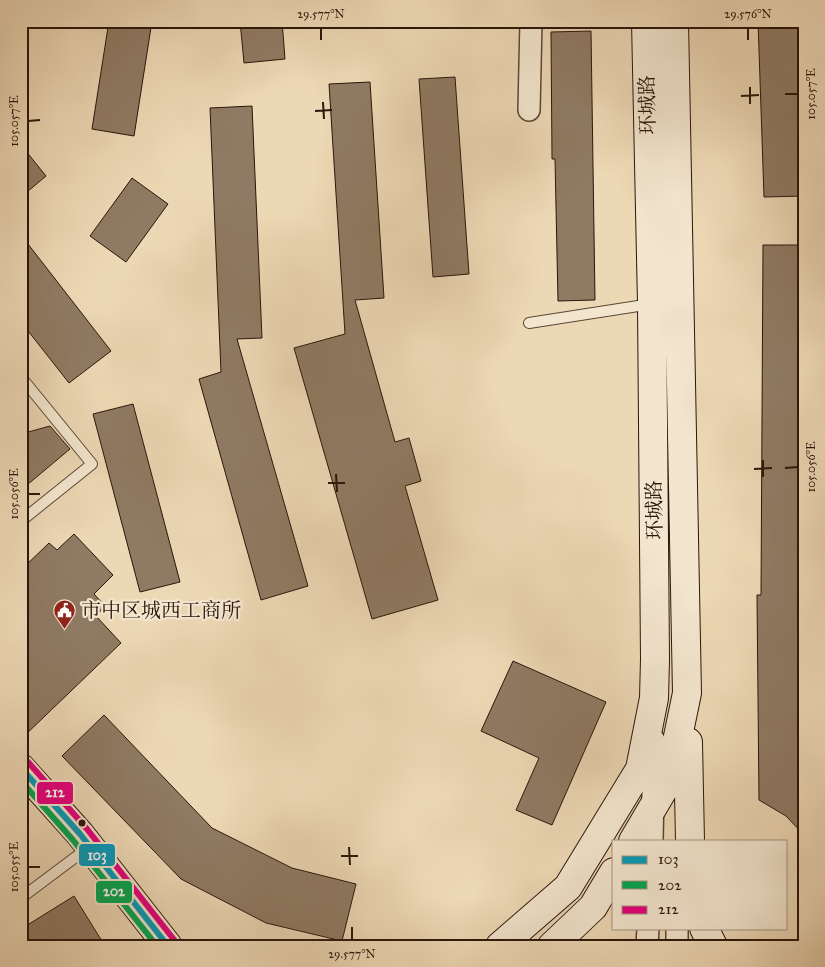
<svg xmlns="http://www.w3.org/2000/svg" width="825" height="967" font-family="'IM FELL Great Primer','Noto Serif SC',serif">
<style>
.building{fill:#8f7a63;stroke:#2a150a}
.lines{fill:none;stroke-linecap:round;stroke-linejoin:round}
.lane-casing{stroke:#5b4635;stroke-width:12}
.street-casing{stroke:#5b4635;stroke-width:24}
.secondary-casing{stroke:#2a150a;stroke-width:30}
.lane{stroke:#f3e6cf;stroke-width:10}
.street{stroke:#f3e6cf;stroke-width:21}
.secondary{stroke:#f3e6cf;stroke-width:28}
.bus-1-casing{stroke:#f3e6cf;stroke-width:10}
.bus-2-casing{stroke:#f3e6cf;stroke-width:10}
.bus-3-casing{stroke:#f3e6cf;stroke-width:10}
.bus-1{stroke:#049aba;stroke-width:6}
.bus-2{stroke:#00a651;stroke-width:6}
.bus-3{stroke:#e5007d;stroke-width:6}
.ticks{fill:none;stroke:#2a150a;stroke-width:2}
.bus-dot{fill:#2a150a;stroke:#f3e6cf;stroke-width:2}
.labels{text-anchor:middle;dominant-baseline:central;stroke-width:4.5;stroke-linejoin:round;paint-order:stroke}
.street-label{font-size:20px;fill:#2a150a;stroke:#f3e6cf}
.poi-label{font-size:20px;fill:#2a150a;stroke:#f3e6cf;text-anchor:start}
.line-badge{stroke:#f3e6cf;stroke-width:2}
.badge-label{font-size:14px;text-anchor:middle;font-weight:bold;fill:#fff}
.neatline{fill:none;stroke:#2a150a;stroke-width:2}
.ticks-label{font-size:12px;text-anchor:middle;fill:#2a150a}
</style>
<rect width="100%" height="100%" fill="#edd8b5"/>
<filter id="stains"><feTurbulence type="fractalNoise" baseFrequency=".004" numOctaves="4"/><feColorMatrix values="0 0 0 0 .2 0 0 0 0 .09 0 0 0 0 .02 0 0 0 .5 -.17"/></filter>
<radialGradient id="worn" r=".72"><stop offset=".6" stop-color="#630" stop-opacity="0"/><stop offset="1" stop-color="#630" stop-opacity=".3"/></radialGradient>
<!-- building -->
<path class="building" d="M109 21H152L134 136 92 129Z
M240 21H282L285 59 244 63Z
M758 21H804V196L764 197Z
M591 31 595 300 558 301 555 159H552L551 32Z
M455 77 469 274 433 277 419 79Z
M370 82 384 298 355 300 395 442 409 438 421 481 405 486 438 600 372 619 294 348 345 334 329 84Z
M252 106 262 338 237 339 308 586 261 600 199 379 221 372 210 108Z
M21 145 46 176 21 197Z
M132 178 168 204 126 262 90 236Z
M21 235 111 351 69 383 21 322Z
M763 245H804V835L786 816 759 800 757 595H761Z
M133 404 180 582 140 592 93 414Z
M50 426 70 449 21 490V434Z
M74 534 113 575 94 594 105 606 96 616 121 643 21 739V570L49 543 57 550Z
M513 661 606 702 552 825 516 810 539 758 481 731Z
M104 715 212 828 292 868 356 884 342 941 266 923 181 879 62 756Z
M74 896 105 946H21V929Z"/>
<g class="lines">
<defs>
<path id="lane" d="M529 323 651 304
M21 377 92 464 21 521
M21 898 89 847"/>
<path id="street" d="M529 110 531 21
M652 841 654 740
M647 946 648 928
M677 946V928"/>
<path id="secondary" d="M688 742 690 841
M21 768 80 834 168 946
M633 841 669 780 687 693 674 21
M704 928 713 946
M500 946 568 887 640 769 654 698 655 659 652 304 646 21
M552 946 593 907 614 872"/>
</defs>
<!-- lane casing -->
<use href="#lane" class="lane-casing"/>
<!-- street casing -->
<use href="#street" class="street-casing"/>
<!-- secondary casing -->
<use href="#secondary" class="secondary-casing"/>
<!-- lane -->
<use href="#lane" class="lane"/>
<!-- street -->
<use href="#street" class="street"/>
<!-- secondary -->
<use href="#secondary" class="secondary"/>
<defs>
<path id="bus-1" d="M21 768 80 834 168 946"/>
<path id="bus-2" d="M21 781 73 840 157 946"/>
<path id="bus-3" d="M28 762 87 829 175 941"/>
</defs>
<!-- bus-1 casing -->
<use href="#bus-1" class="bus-1-casing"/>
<!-- bus-2 casing -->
<use href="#bus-2" class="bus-2-casing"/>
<!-- bus-3 casing -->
<use href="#bus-3" class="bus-3-casing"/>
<!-- bus-1 -->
<use href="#bus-1" class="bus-1"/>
<!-- bus-2 -->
<use href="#bus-2" class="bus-2"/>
<!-- bus-3 -->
<use href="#bus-3" class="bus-3"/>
</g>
<!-- ticks -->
<path class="ticks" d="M321 28V40M748 28V40M750 87V104M785 94H798M741 96 759 95M323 102 324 119M315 111 332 110M28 121 40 120M763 460V477M785 468 798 467M754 469 772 468M336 474 337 492M328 483H345M28 494H40M349 847 350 865M341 856H358M28 867H40M352 927V940"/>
<!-- icons -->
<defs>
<symbol id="civic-pin" viewBox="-11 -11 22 30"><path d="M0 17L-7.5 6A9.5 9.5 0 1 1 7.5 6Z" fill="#8f2418" stroke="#f3e6cf"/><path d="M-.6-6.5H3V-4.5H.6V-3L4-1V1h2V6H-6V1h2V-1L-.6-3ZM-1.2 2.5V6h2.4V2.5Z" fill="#fff"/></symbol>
</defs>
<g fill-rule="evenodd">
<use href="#civic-pin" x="52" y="598" width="25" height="34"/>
</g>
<!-- markers -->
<circle class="bus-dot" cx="82" cy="823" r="4.5"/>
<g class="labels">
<!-- street labels -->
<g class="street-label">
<text transform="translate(647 105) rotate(-91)">环城路</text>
<text transform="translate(654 510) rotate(-91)">环城路</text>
</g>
<!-- poi labels -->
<g class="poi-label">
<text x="81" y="610">市中区城西工商所</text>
</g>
</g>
<g class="line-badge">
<rect x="36" y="781" width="38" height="24" rx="5" fill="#e5007d"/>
<rect x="78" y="843" width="38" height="24" rx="5" fill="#049aba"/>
<rect x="95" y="880" width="38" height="24" rx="5" fill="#00a651"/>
</g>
<g class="badge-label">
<text x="55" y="797">212</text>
<text x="97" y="860">103</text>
<text x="114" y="896">202</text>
</g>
<!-- margin -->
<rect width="825" height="967" fill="none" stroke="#edd8b5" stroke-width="55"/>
<!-- legend -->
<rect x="612" y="840" width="175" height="90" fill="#f3e6cf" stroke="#a39280"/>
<rect x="622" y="856" width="25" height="8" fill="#049aba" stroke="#a39280"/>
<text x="658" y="864" font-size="15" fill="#2a150a">103</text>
<rect x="622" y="881" width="25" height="8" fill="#00a651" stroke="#a39280"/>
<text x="658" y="890" font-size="15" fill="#2a150a">202</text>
<rect x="622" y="906" width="25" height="8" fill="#e5007d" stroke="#a39280"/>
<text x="658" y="914" font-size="15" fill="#2a150a">212</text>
<rect x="28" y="28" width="770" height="912" class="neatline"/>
<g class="ticks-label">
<text x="321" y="18">29.577°N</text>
<text x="748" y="18">29.576°N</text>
<text transform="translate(811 94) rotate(-90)" y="4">105.057°E</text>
<text transform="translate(14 121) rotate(-90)" y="4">105.057°E</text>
<text transform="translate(811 467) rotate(-90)" y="4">105.056°E</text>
<text transform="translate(14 494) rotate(-90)" y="4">105.056°E</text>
<text transform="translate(14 867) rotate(-90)" y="4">105.055°E</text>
<text x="352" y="958">29.577°N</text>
</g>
<rect width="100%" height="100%" filter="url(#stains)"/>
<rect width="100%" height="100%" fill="url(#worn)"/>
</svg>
